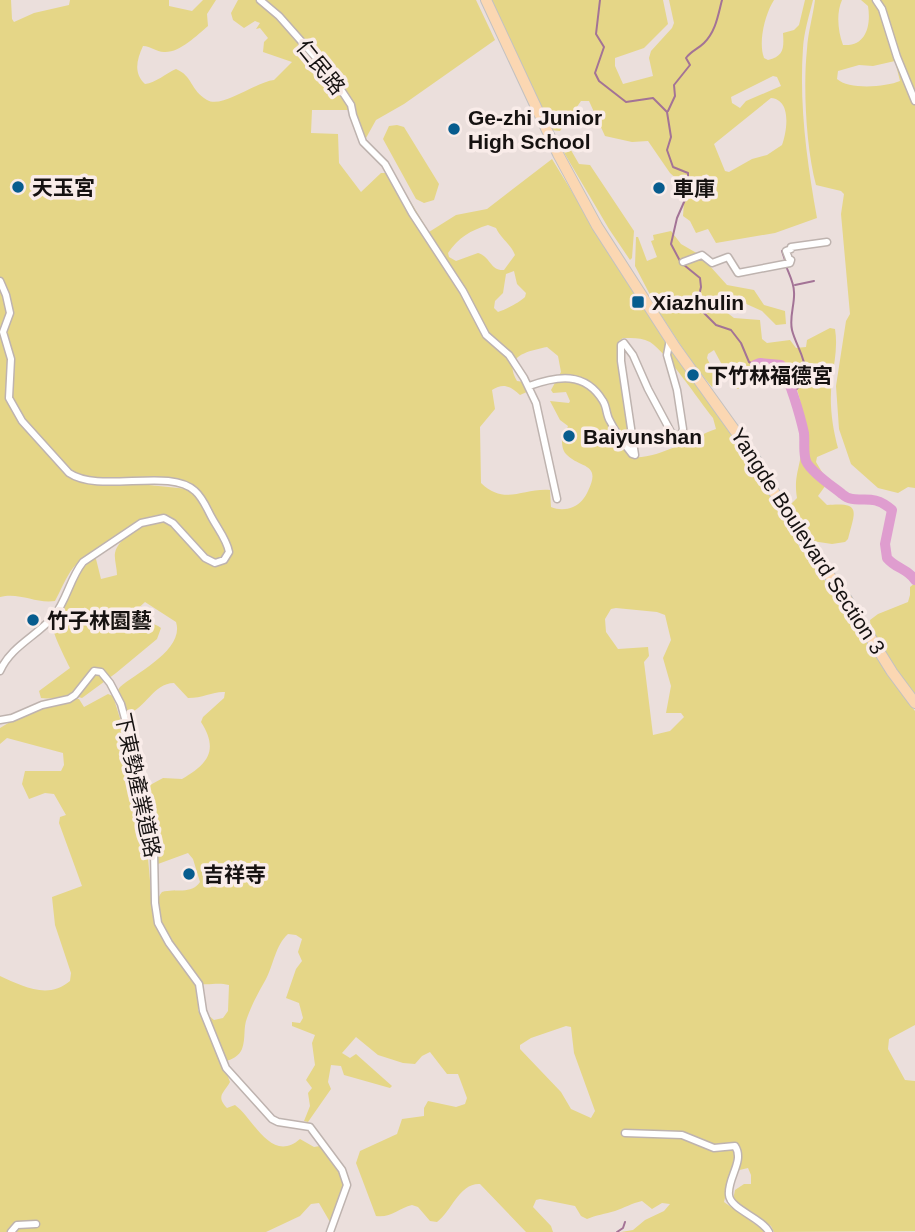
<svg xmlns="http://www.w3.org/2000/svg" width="915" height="1232" font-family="Arial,'Noto Sans TC',sans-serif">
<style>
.green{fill:#e5d687;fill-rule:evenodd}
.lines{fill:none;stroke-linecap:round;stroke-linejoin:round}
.stream{stroke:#a37396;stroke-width:2}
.river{stroke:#df9dcf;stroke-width:10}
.street-casing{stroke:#beb3af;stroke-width:9}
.primary-casing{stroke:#c2c1c1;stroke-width:12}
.street{stroke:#fff;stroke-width:6}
.primary{stroke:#fbd7b2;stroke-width:10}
.poi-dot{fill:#075c8e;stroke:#f9ece9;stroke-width:2.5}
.labels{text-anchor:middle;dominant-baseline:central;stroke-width:7;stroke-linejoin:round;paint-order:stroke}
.street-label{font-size:21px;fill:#161211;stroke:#f9ece9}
.poi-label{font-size:21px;font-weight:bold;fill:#161211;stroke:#f9ece9;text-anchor:start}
</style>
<rect width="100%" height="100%" fill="#ebdfdc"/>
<!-- green -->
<path class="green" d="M0 0H11L12 19 14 22 34 13 69 5 70 0H169V6L192 11 203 0H216L207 14 208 26C197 35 180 53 164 52 156 52 151 46 143 46 137 59 133 73 145 84 156 83 166 73 176 69 193 76 190 90 207 100 222 109 255 82 274 80L292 62 263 52 264 42 268 38 260 28 256 29 260 23 255 21 244 28 233 20 231 13 238 0H476L495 40 404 104 376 120 366 138 360 141 350 110H312L311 133 338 134 339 163 361 192 381 173H387L401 186 429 232 456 215 487 209 552 159 624 277 736 437 799 546 867 637 899 690 915 711V1025L889 1039 888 1049 905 1080 915 1081V1231L774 1232 771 1226 733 1200 735 1190 744 1184H751V1175L748 1168 731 1172 724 1202 766 1232H621L633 1230 645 1220 664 1211 670 1204 662 1203 652 1209 642 1201C632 1203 624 1208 615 1211 605 1214 596 1215 587 1219L581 1216 575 1206 540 1199 536 1200 533 1207 551 1226 553 1232H526L480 1184C459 1183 452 1211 437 1222L430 1221 418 1207 412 1205C399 1208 391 1218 376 1216L356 1163 360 1151 397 1134 402 1119 424 1116V1108L428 1101 456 1107 465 1104 467 1098 458 1074H447L430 1052 422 1056 415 1064 403 1063 378 1055 356 1037 342 1053 350 1058 356 1054 392 1086 390 1088 344 1075 341 1066 331 1065 328 1082 331 1089 308 1122 304 1121 310 1106 308 1093 312 1088 306 1080 315 1065 312 1043 315 1035 292 1026V1022L300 1023 303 1018 299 1003 286 998 296 969 302 961 298 952 302 939 296 935 288 934C275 946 274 964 266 979 259 991 252 1004 247 1018 243 1028 246 1038 242 1049 239 1056 232 1060 225 1061L208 1015 214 1020 223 1018 228 1011 229 985C218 982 212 985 201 984 189 967 144 911 162 892 176 888 191 895 200 882L193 859 188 853 158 864 141 790 163 778 182 779C208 764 219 750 201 722L203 717 224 698 225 692C214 691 203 698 188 698L174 683C153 683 146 709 127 714L124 702 118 690 120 687C136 673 185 650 176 622L145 602 132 614V618C141 623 154 622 161 628L157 639 116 673 82 698C68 694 55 700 41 698L39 691 70 668C65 658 51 631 52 622L79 572 92 559H96L101 579 117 575C117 568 114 559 115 553 119 535 153 516 170 524 183 530 200 553 210 563L230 556 198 490 179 482 118 478 104 481 89 480 70 471 17 411 11 397 5 332 11 314 0 278ZM488 225 496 228C501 239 511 244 515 255L504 270C490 271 491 257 478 253L456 261 449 257 448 253C458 238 471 230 488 225ZM514 271 517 284 526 293 525 297C520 302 505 310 498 312L494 308 495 301 503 293 506 274ZM623 338C632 338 641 337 650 342 669 355 697 398 713 418L716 429C693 437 656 460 633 457L617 355 619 341ZM547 347 558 356 561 372 551 390 553 393 566 392 570 401 569 403 550 401 560 420 568 426 566 432H562C562 439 561 449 566 454 580 469 602 462 588 491 585 498 580 504 573 507 566 510 558 510 551 507L550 490C522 488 505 506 481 483L480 427 495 409 492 390C504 382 511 387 520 395L529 391 524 382 517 381C502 356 528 351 547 347ZM616 608 657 612 665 615 671 640 663 658 671 686 666 713H681L684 717 670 731 653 735 644 662 649 656 648 647 618 649 606 632 605 619 611 609ZM566 1026 571 1027 574 1053 595 1111 591 1118 571 1109 561 1092 520 1049V1045L531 1038Z
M491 0H663L668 24 644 48 615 58V66L623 84 653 76 649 58 651 51 672 28 674 23 669 0H774C765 14 758 42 764 58L768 60C784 56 784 48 783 33L794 30 799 25 805 0H813C809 16 804 32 803 48 799 105 807 162 817 218L775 233 716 243 708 229 696 233 690 221 683 216 684 202 691 198 690 191 670 173 648 141 632 142 605 136 589 101H581L560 131 550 130ZM773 76 777 77 781 86 746 101 740 108 732 103 731 97ZM771 98C792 100 787 131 782 145L767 155 752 159 729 172 725 171 714 144Z
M815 0H842C836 13 838 32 843 45 867 47 871 24 868 6L861 0H915V488L908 487 898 493 878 488 851 464 839 429 836 386 846 321 850 314 841 214 844 194 841 191 816 185C806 147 803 87 807 49 808 32 813 16 815 0ZM895 61 900 81C886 87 849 90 837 79L838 71 859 65 873 66Z
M397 125 404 127 439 184 434 200 424 203 416 199 383 139 389 126Z
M557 137 568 145 579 164 590 165 634 231 632 258 630 260 609 229 556 139Z
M671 231 681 244 700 255 727 285 754 290 764 305 785 311 786 324 776 325 762 311 742 302 725 303 721 308 734 318 760 320 762 339 767 343 790 340 796 348 806 347 807 340 830 328 835 329C838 347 834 363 832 380 829 403 832 426 838 448L817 457 816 462 828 482 818 496 827 505C862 502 855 511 848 539L845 542 832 544 812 541 791 509 790 505 797 498C794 480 798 472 801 455 806 426 803 382 780 362L771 365 738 389 734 387 714 350 708 354 707 358 718 381 712 387 693 364 659 312 635 266 636 237H638L647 261 657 257 651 241 654 240 653 235Z
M0 288 4 296 7 313 0 332 8 360 7 399 14 414 67 474 76 481 103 485 119 482 188 489 195 494 227 549 225 557 213 561 206 556 171 517C146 509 132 529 113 540 99 549 84 554 73 568 66 577 61 590 55 601 36 604 20 592 0 597Z
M915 583V695C903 677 870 640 870 620L878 614 908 602 910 595V587Z
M108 694 113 696 123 728 130 783 146 835 153 915 156 923 196 985 198 994V1010L212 1035 230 1082C223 1094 216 1096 227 1108L235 1105C254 1119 271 1164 300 1139L314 1147 320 1146 338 1169 344 1186 330 1222 319 1203 311 1204 300 1216 266 1232H0V976C22 986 48 1000 70 981L71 973 55 925 52 897 82 886 59 823 60 817 66 815 54 794 45 793 29 799 22 784 25 771H61L64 765 63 753 7 738 0 744V728L15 719 71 699H79L84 707Z"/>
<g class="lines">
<!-- stream -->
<path class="stream" d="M600 0 596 34 604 47 595 73 599 81 626 102 653 98 667 112 671 137 667 150 673 167 688 173V193L677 218 671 244 680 261
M668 111 675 96 674 85 690 65 686 58C691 51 698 49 704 43 716 31 718 15 722 0
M782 251 785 260
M684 265 700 278 701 287 698 300 700 309 716 325 731 330 741 343 749 362 755 365
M786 266C789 274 794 283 794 292 795 304 789 317 792 330 797 351 820 376 791 393
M795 285 814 281
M617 1232 623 1228 625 1222"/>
<!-- river -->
<path class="river" d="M755 365 760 363 781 365C790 381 800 415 804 433 805 442 803 452 806 461 810 471 832 486 842 494 857 507 870 490 892 510L885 544 887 558C896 569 907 568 915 580"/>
<defs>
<path id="street" d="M260 0 279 16 332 76 351 105 353 115 363 142 385 164 412 213 463 291 486 335 509 355 524 378 536 403 557 499
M876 0 882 9 897 57 915 101
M683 262 702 255 712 263 728 257 738 273 790 263 791 260 789 259 786 251 791 249V247L827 242
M0 281 6 295 10 313 3 332 11 359 9 398 22 421 69 473C100 494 170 467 195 491 203 498 207 509 212 518 218 529 227 540 229 552L224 560 215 563 205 558 173 523 164 518 141 523 83 562C70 578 67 600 54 616 37 636 11 646 0 671
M529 386C557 376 585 371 603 401 607 407 606 415 610 421 616 433 624 444 632 454L635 455 621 361V345L624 343 633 355 648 389 671 432 677 437 681 435 683 429 677 390 667 355 670 339
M0 720 12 718 42 705 69 699 75 695 94 671 101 672 110 683 121 704 127 726 133 783 147 823 154 851 155 903 158 923 169 943 199 984 203 1011 226 1068 272 1119 278 1122 310 1127 342 1170 347 1185 330 1232
M625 1133 682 1135 714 1148 735 1146C745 1161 727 1178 729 1195 730 1209 762 1218 769 1232
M11 1232 17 1225 36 1224"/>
<path id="primary" d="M486 0 558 154 597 226 675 347 756 460 795 529 846 598 892 672 915 703"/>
</defs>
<!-- street casing -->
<use href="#street" class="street-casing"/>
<!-- primary casing -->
<use href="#primary" class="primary-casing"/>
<!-- street -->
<use href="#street" class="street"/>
<!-- primary -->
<use href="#primary" class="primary"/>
</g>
<!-- markers -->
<g class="poi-dot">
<circle cx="454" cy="129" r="7"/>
<circle cx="18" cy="187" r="7"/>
<circle cx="659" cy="188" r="7"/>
<rect x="631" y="295" width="14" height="14" rx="3.5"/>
<circle cx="693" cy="375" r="7"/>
<circle cx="569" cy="436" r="7"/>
<circle cx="33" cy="620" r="7"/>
<circle cx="189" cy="874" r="7"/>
</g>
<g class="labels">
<!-- street labels -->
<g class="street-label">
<text transform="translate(321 67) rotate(51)">仁民路</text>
<text transform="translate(808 541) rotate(57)">Yangde Boulevard Section 3</text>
<text transform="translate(138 785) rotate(78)">下東勢產業道路</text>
</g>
<!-- poi labels -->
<g class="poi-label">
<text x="468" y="117">Ge-zhi Junior<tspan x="468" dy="24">High School</tspan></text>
<text x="32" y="187">天玉宮</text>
<text x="673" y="188">車庫</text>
<text x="652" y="302">Xiazhulin</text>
<text x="707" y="375">下竹林福德宮</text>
<text x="583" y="436">Baiyunshan</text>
<text x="47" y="620">竹子林園藝</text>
<text x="203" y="874">吉祥寺</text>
</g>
</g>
</svg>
